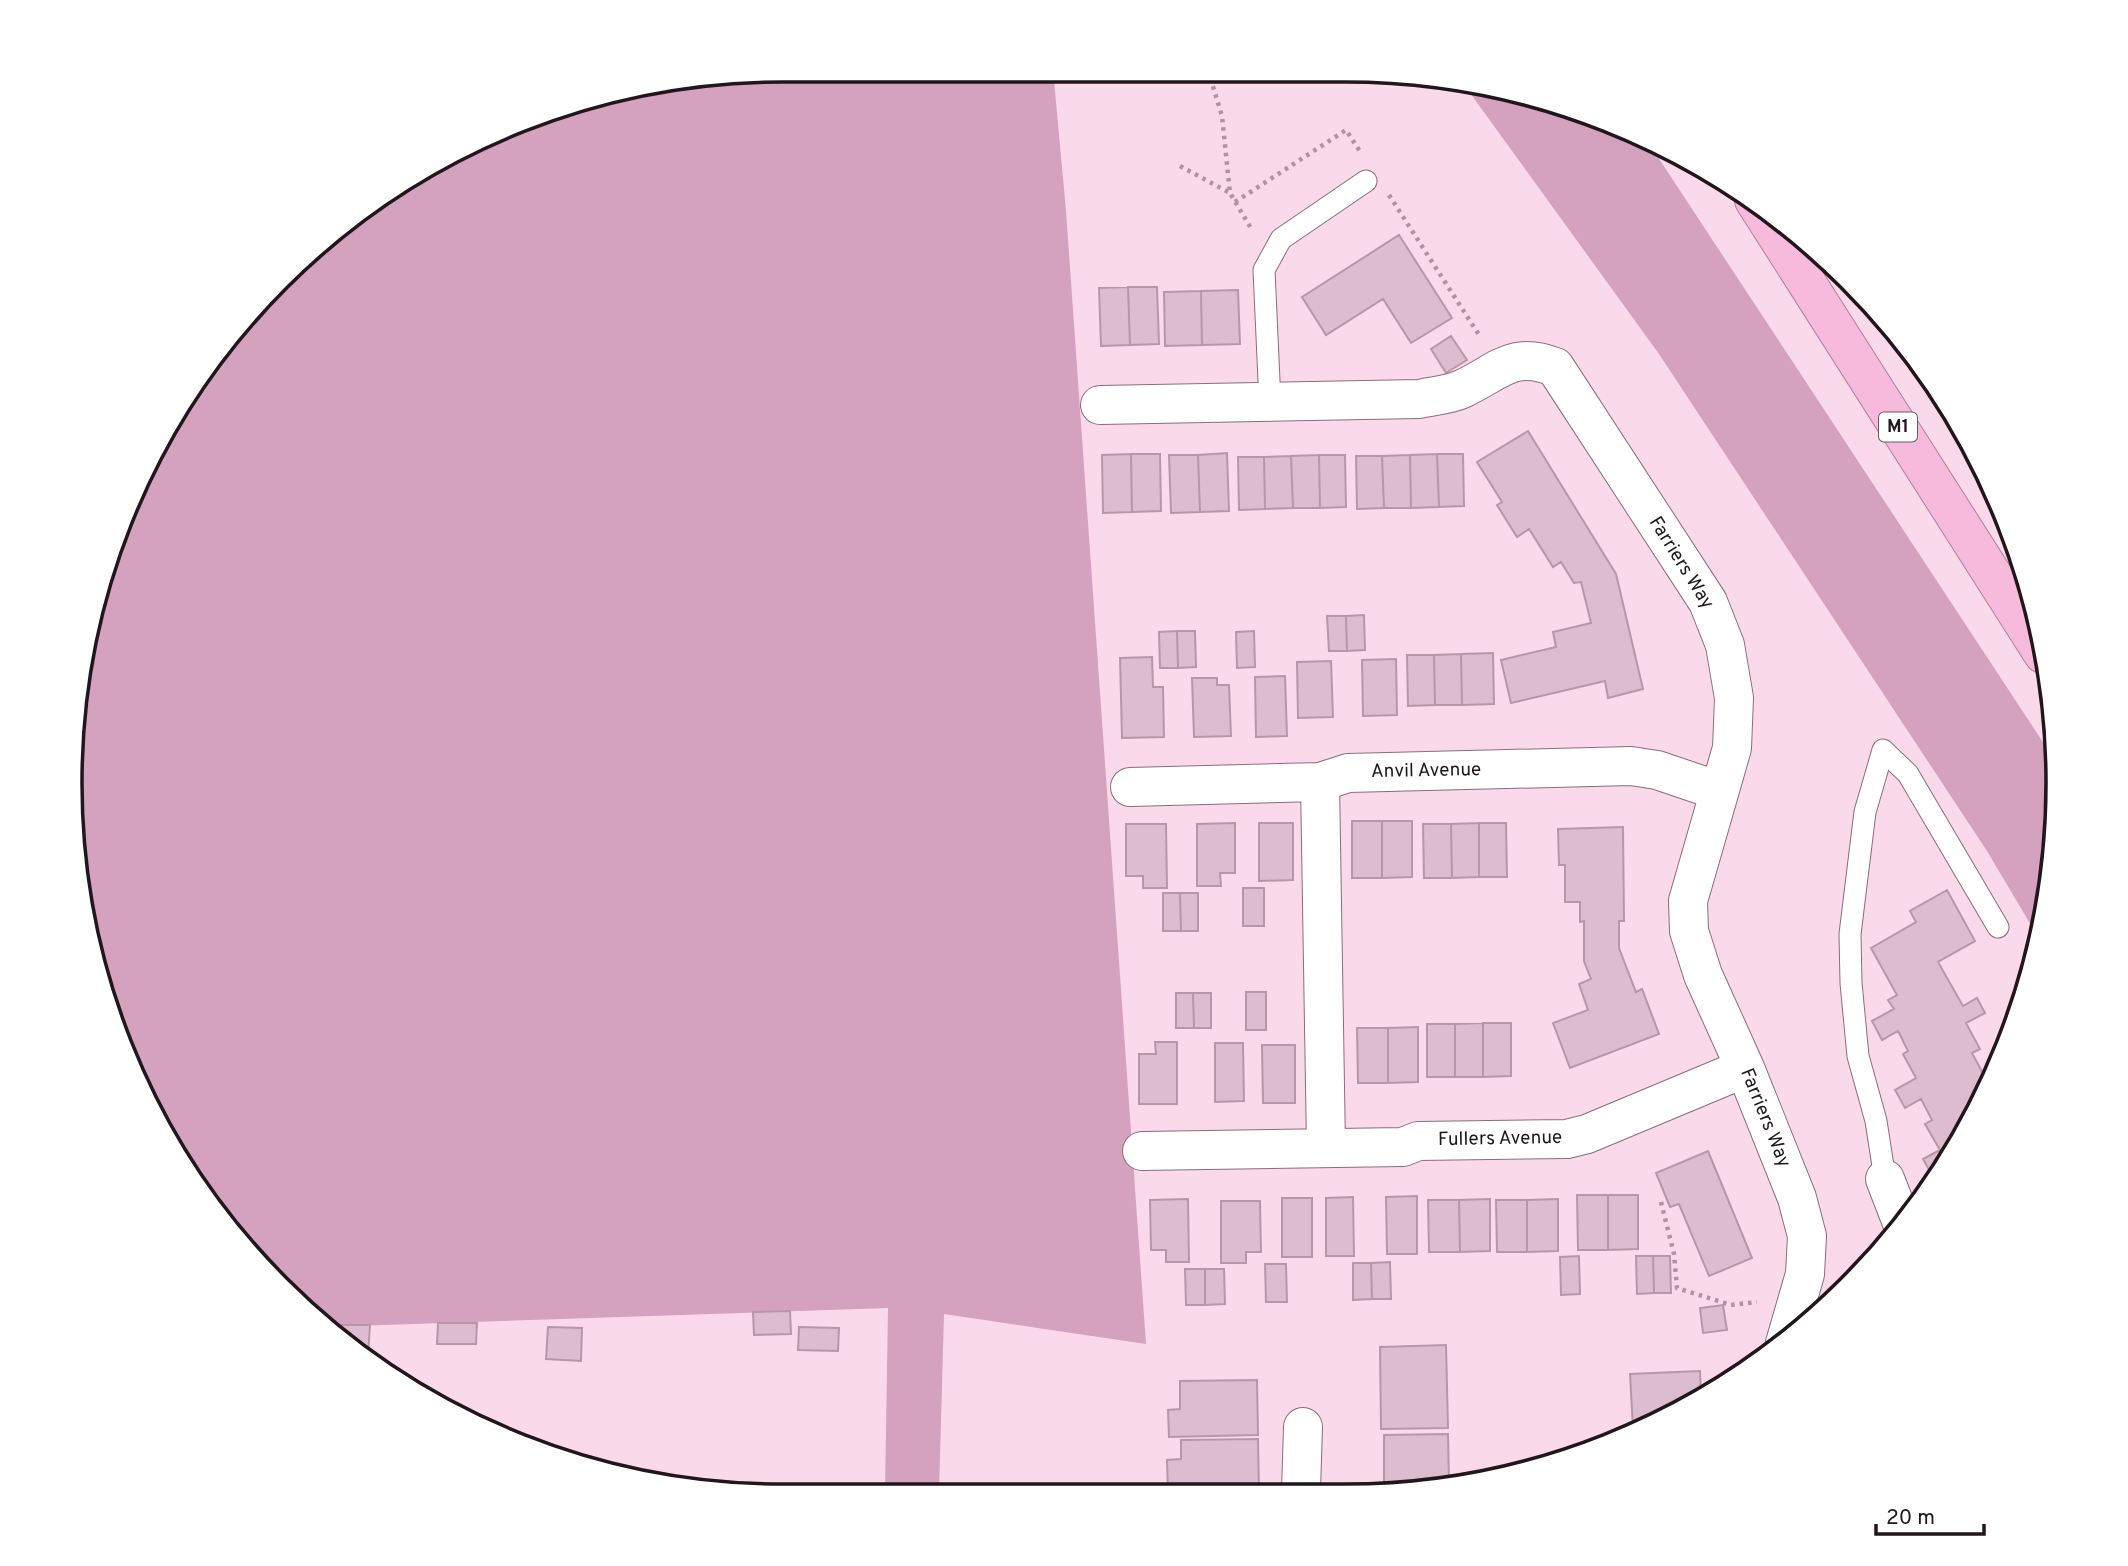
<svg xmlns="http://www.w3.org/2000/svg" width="2128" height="1566" font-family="Overpass,sans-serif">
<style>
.green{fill:#d4a1be}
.building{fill:#dcbcce;stroke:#b697a8;stroke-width:2}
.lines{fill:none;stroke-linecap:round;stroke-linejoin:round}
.service-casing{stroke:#8a6d7d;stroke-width:23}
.minor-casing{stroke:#8a6d7d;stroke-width:40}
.motorway-casing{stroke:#ac819a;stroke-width:40}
.path{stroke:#ae94a3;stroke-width:4.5;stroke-dasharray:3.5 5;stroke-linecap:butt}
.service{stroke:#fff;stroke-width:21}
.minor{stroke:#fff;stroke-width:38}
.motorway{stroke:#f7badd;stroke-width:38}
.labels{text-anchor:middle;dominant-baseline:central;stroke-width:5;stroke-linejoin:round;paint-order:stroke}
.shield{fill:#fff;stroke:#645c61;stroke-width:2}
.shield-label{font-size:18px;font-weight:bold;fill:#22161d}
.street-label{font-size:19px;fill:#22161d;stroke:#fff}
.rim{fill:none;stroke:#22161d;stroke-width:3.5}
</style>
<rect width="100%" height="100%" fill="#fad9eb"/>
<!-- green -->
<path class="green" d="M783 70H1053L1066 211 1146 1344 944 1314 939 1493H885L888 1308 324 1327 313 1319 218 1217 124 1055 76 876V690L108 554 143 468 247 313 387 190 510 124 598 94Z
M1465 86 1529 94 1618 124 1646 139 2056 762 2052 876 2038 937 1987 851 1659 354Z"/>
<!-- building -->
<path class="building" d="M1399 235 1452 318 1411 343 1383 299 1326 335 1302 297Z
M1128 287 1130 345 1101 346 1099 288Z
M1128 287H1157L1159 344 1130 345Z
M1238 290 1240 344 1202 345 1201 291Z
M1201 291 1202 345 1165 346 1164 292Z
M1451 336 1467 360 1446 373 1431 349Z
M1528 431 1616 574 1643 689 1608 698 1605 681 1511 703 1501 660 1556 647 1553 632 1591 623 1581 582 1574 583 1561 562 1553 567 1529 529 1517 537 1497 505 1502 502 1477 462Z
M1227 453 1229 511 1200 512 1198 455Z
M1131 454 1132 512 1103 513 1102 455Z
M1131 454H1160L1161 511 1132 512Z
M1437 454H1463L1464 506 1439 507Z
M1437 454 1439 507 1411 508 1410 455Z
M1169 455H1198L1200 512 1171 513Z
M1319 455H1345L1346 507 1320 508Z
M1319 455 1320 508H1293L1291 456Z
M1410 455 1411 508H1384L1382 456Z
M1291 456 1293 508 1265 509 1264 457Z
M1356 456H1382L1384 508 1357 509Z
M1238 457H1264L1265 509 1239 510Z
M1364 615 1365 650 1347 651 1346 616Z
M1327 616H1346L1347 651H1329Z
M1177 631H1195L1196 667 1178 668Z
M1177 631 1178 668H1160L1159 632Z
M1254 631 1255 667 1237 668 1236 632Z
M1493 653 1494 704 1462 705 1461 654Z
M1461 654 1462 705H1435L1434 655Z
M1407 655H1434L1435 705 1408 706Z
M1152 657 1153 687H1163L1164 737 1122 738 1120 658Z
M1396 659 1397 715 1363 716 1362 660Z
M1331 661 1333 717 1298 718 1297 662Z
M1285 676 1287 736 1256 737 1255 677Z
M1192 678H1217V685H1229L1231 736 1194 737Z
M1352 821H1382V878H1352Z
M1382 821H1412V877L1382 878Z
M1235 823V873H1220L1221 886H1197V824Z
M1259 823H1293V880L1259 881Z
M1479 823V877L1452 878 1451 824Z
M1479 823H1506L1507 877H1479Z
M1126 824H1166L1167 888H1143V876H1126Z
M1423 824H1451L1452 878H1424Z
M1623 827 1624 921H1619V948L1636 992 1642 989 1659 1034 1570 1068 1553 1023 1588 1010 1579 984 1591 979 1584 961V921L1580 922V902H1565V865H1559L1558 829Z
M1243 888H1264V926H1243Z
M1947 890 1975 941 1938 962 1963 1006 1977 998 1985 1013 1966 1023 1980 1049 1972 1053 1985 1077 1993 1073 1963 1139 1934 1179 1923 1159 1940 1150 1925 1124 1932 1120 1921 1099 1905 1108 1895 1090 1916 1078 1903 1054 1908 1051 1898 1031 1882 1040 1872 1021 1894 1009 1888 1000 1897 995 1871 948 1916 922 1910 911Z
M1163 893H1180L1181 931H1163Z
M1180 893H1198V931H1181Z
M1246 992H1266V1030H1246Z
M1176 993H1193L1194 1028H1176Z
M1193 993H1211V1028H1194Z
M1483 1023V1077H1455V1024Z
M1483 1023H1511V1076L1483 1077Z
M1427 1024H1455V1077H1427Z
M1418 1027V1082L1388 1083V1028Z
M1357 1028H1388V1083H1358Z
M1155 1042H1177V1104H1139V1054H1156Z
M1215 1043H1243L1244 1101 1215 1102Z
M1262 1045H1295V1103H1263Z
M1708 1151 1752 1258 1709 1276 1679 1204 1670 1207 1656 1173Z
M1577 1195H1608V1250H1578Z
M1608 1195H1638V1249L1608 1250Z
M1417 1196V1254H1387L1386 1197Z
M1353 1197 1354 1256H1326V1198Z
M1282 1198H1312V1257H1282Z
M1188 1199 1189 1262H1166V1250H1151L1150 1200Z
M1490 1199V1251L1460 1252 1459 1200Z
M1558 1199V1251L1527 1252V1200Z
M1428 1200H1459L1460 1252H1429Z
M1496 1200H1527V1252H1497Z
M1221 1201H1260L1261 1252H1246V1263H1221Z
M1579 1256 1580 1294 1561 1295 1560 1257Z
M1636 1256H1653L1654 1293 1637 1294Z
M1653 1256H1670L1671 1293H1654Z
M1390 1262 1391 1299H1372L1371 1263Z
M1353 1263H1371L1372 1299 1353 1300Z
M1265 1264H1286L1287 1302H1266Z
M1185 1269H1205V1305H1186Z
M1205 1269H1224L1225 1304 1205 1305Z
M1723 1305 1727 1330 1703 1333 1700 1308Z
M790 1311 791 1334 754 1335 753 1312Z
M438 1323H477L476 1344H437Z
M322 1325H370L368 1355H363Z
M548 1327 582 1328 581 1361 546 1359Z
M799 1327 839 1328 838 1351 798 1350Z
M1446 1345 1448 1428 1381 1429 1380 1347Z
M1700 1371 1701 1394 1640 1429H1633L1630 1374Z
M1257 1380 1258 1435 1169 1437 1168 1410 1180 1409V1381Z
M1448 1434 1449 1484 1384 1485V1435Z
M1258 1439 1259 1491 1168 1492 1167 1460 1181 1459V1440Z"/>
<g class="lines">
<defs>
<path id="service" d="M1270 403 1264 270 1281 239 1366 181
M1885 1179 1876 1121 1858 1056 1851 983 1850 934 1865 812 1883 750 1908 774 1998 927"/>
<path id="minor" d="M1100 405 1419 399C1432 396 1449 395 1462 389 1499 372 1512 350 1555 367L1708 602 1725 645 1734 698 1732 748 1688 901 1689 931 1703 975 1745 1068 1797 1198 1807 1236 1805 1274 1785 1343
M1320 782 1326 1147
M1130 787 1320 782 1348 773 1631 766 1657 770 1719 791
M1142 1151 1403 1147 1418 1141 1567 1139 1587 1134 1745 1068
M1885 1179 1902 1223
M1301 1491 1303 1427"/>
<path id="motorway" d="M1754 200 2043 654"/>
</defs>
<!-- service casing -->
<use href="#service" class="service-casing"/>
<!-- minor casing -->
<use href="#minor" class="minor-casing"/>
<!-- motorway casing -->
<use href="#motorway" class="motorway-casing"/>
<!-- path -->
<path class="path" d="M1208 70 1222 116 1230 193 1252 230
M1180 166 1230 193
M1389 195 1481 338
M1235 202 1346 130 1361 153
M1661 1202 1674 1254 1677 1288 1731 1305 1757 1302"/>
<!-- service -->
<use href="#service" class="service"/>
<!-- minor -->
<use href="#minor" class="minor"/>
<!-- motorway -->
<use href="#motorway" class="motorway"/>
</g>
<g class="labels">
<!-- shield labels -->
<rect class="shield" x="1879" y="412.5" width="38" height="29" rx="5"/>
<g class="shield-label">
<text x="1898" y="427">M1</text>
</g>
<!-- street labels -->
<g class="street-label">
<text transform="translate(1681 563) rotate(58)">Farriers Way</text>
<text transform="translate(1426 771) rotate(-1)">Anvil Avenue</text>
<text transform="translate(1765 1118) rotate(68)">Farriers Way</text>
<text transform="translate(1500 1139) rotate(-1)">Fullers Avenue</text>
</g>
</g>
<!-- crop -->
<path d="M0 0H2128V1566H0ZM783 82H1345A701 701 0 0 1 2046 783V783A701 701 0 0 1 1345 1484H783A701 701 0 0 1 82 783V783A701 701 0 0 1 783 82Z" fill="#fff" fill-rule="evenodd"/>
<path class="rim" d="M783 82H1345A701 701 0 0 1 2046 783V783A701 701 0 0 1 1345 1484H783A701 701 0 0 1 82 783V783A701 701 0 0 1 783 82Z"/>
<!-- scale -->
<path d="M1876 1524v10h108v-10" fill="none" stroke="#22161d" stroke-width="3.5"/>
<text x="1886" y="1524" font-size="21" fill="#22161d" stroke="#ffffff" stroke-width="5" paint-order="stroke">20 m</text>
</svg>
